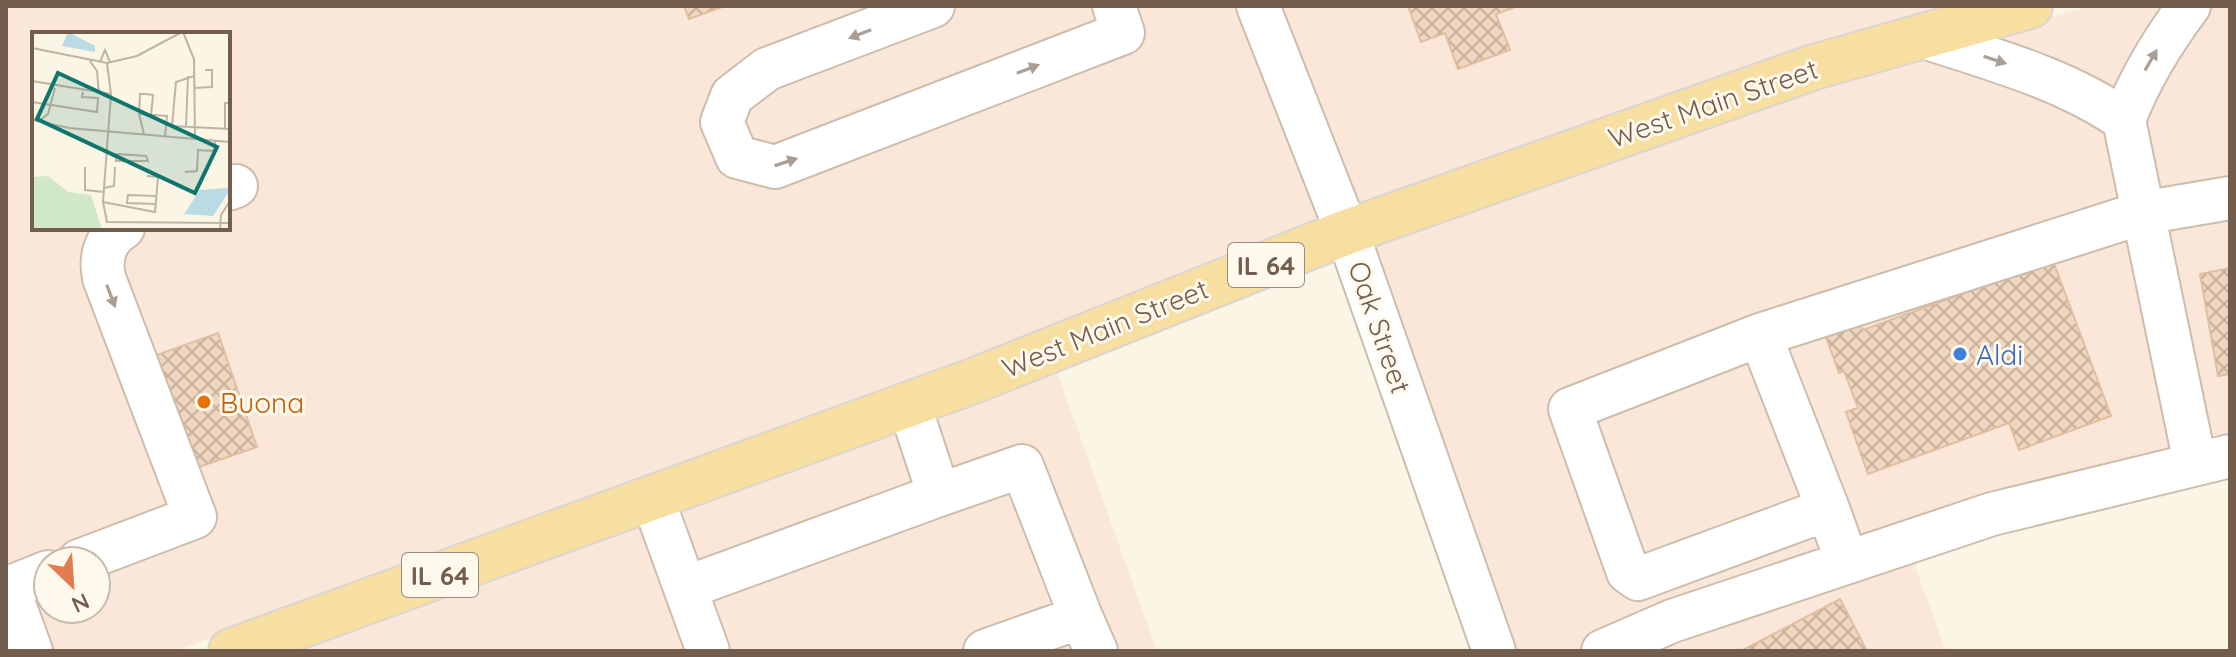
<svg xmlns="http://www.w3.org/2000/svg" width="2236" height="657" font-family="Quicksand,sans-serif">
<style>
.commercial{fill:#fbe7da;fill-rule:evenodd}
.building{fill:url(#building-cross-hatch);stroke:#e1bea0;stroke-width:2}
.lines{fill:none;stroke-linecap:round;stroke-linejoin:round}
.minor-casing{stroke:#cdbdac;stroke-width:46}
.major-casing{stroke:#dbd5d0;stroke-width:48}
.minor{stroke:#fff;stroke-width:42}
.major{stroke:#f7dea1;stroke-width:44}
.oneway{fill:#ab9e94}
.shop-dot{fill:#3f7fe0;stroke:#fef9ec;stroke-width:3}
.food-dot{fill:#e8710a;stroke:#fef9ec;stroke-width:3}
.labels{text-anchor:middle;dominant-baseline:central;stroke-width:6;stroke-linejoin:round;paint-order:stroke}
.shield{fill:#fef9ec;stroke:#9d8c7c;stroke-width:2}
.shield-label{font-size:26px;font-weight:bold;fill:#735d4c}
.street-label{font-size:28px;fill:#735d4c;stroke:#fef9ec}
.shop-label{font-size:28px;fill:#366cbe;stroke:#fef9ec;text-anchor:start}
.food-label{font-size:28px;fill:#c56008;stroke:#fef9ec;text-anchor:start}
.inset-road{fill:none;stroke:#c1b3a3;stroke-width:2}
.view{fill:#0f766e;fill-opacity:0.15;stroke:#0f766e;stroke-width:4}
.inset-edge{fill:none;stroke:#735d4c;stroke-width:4}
</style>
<defs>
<pattern id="building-cross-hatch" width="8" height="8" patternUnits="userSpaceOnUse" patternTransform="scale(2)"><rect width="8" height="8" fill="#f0d6be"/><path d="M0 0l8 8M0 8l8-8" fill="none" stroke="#c7b19d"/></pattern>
</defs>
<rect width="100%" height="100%" fill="#fbf5e6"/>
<!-- commercial -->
<path class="commercial" d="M6 6H1238L1322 221 788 430 175 651H6ZM34 34H228V228H34ZM48 561H96V609H48Z
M1274 6H1984L1356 211Z
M2104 6H2230V443L1901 527 1946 651H1509L1367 238 1849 68 2085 8Z
M1053 361 1157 651H269Z"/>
<!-- building -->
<path class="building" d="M684 6H725L689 19Z
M1408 6H1518L1496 14 1510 50 1458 69 1445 33 1421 42Z
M2053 261 2111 416 2019 450 2009 423 1868 474 1846 412 1858 408 1844 371 1839 373 1826 337 1861 325 1863 330Z
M2230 268V374L2218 376 2200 274Z
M218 333 257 447 190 470 151 357Z
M1840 599 1867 651H1741Z"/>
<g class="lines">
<defs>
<path id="minor" d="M933 6 767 69 732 96 722 122 737 157 775 167 1123 33 1114 6
M1258 6 1347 232 1494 651
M2189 6C2162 42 2140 78 2124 120L2195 463
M1921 36C1990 59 2064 78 2124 120
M228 189 236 186
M1760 335 1828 509
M909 404 939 495 1022 466 1081 617 985 651
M652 497 708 651
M79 561 195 517 104 278C100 258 104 239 123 228
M1847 562 1828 509 1638 579 1628 572 1570 409 1760 335 2142 213 2230 198
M685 588 939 495
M1081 617 1096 651
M31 651 8 588 48 572
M1603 651 1672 621 1992 514 2230 456"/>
<path id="major" d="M231 651 973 381 1347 232 1814 67 2030 6"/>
</defs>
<!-- minor casing -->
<use href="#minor" class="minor-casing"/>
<!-- major casing -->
<use href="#major" class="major-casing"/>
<!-- minor -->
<use href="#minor" class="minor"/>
<!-- major -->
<use href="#major" class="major"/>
</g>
<!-- one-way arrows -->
<defs><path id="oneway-solid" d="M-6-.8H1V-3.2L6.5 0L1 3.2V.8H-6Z" transform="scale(2)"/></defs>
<g class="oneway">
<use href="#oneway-solid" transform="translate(860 34) rotate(159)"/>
<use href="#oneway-solid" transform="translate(1995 60) rotate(18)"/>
<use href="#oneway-solid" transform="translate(2151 60) rotate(-60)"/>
<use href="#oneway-solid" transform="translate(1028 69) rotate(-21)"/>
<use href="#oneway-solid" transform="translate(786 162) rotate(-18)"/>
<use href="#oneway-solid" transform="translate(111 296) rotate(69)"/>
</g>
<!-- markers -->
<circle class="shop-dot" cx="1960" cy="354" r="8"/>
<circle class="food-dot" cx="204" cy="402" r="8"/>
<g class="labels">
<!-- shield labels -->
<g class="shield">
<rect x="1228" y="243" width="76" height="44" rx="6"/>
<rect x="402" y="553" width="76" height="44" rx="6"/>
</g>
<g class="shield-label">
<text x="1266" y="265">IL 64</text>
<text x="440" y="575">IL 64</text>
</g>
<!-- street labels -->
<g class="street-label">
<text transform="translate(1713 103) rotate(-19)">West Main Street</text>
<text transform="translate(1380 327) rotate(71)">Oak Street</text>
<text transform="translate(1105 328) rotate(-22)">West Main Street</text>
</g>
<!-- shop labels -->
<g class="shop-label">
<text x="1976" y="354">Aldi</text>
</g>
<!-- food labels -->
<g class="food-label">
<text x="220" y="402">Buona</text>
</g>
</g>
<!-- overview -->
<g transform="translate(32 32)">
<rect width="198" height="198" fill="#fbf5e6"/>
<path d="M16 144 36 160 59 163 70 198H0V145Z" fill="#d0e8c5"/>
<path d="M36 0 63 14V20L30 14ZM168 158 195 156 198 158 181 184 152 182Z" fill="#bbdbe4"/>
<path class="inset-road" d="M151 0 162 27 163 107M0 16 75 31 105 24 150 0M58 29 65 39 67 62M68 30 73 18 78 30M75 31 79 62 71 170 75 190 198 191M162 44 144 50 140 94 198 97M0 49 79 62M162 56 180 55V38H173M0 70 65 80 66 66 50 65 51 60M107 82 108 62H114L121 63 119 83M0 88 37 96 198 110M7 89 16 82 23 56M154 95 156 44M193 97V71H198M112 102 107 82 135 84 133 104M85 122 114 124 116 129H84ZM53 135V158L72 160M153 140 165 139 166 118 182 119 183 109M72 156 82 154 83 135M71 170 123 180 126 145 115 144M124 172 95 171 96 163 124 164M188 198 189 183 198 169"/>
<path class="view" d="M26 41 185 115 163 161 5 87Z"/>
<rect width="198" height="198" class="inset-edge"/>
</g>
<!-- border -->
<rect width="2236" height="657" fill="none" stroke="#735d4c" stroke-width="16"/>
<!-- north arrow -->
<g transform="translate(72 585) rotate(155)"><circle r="38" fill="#fef9ec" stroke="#c6bbac" stroke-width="2"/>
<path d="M0-6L14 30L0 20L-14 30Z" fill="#e07c50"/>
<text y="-12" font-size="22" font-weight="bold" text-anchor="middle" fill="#735d4c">N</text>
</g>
</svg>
